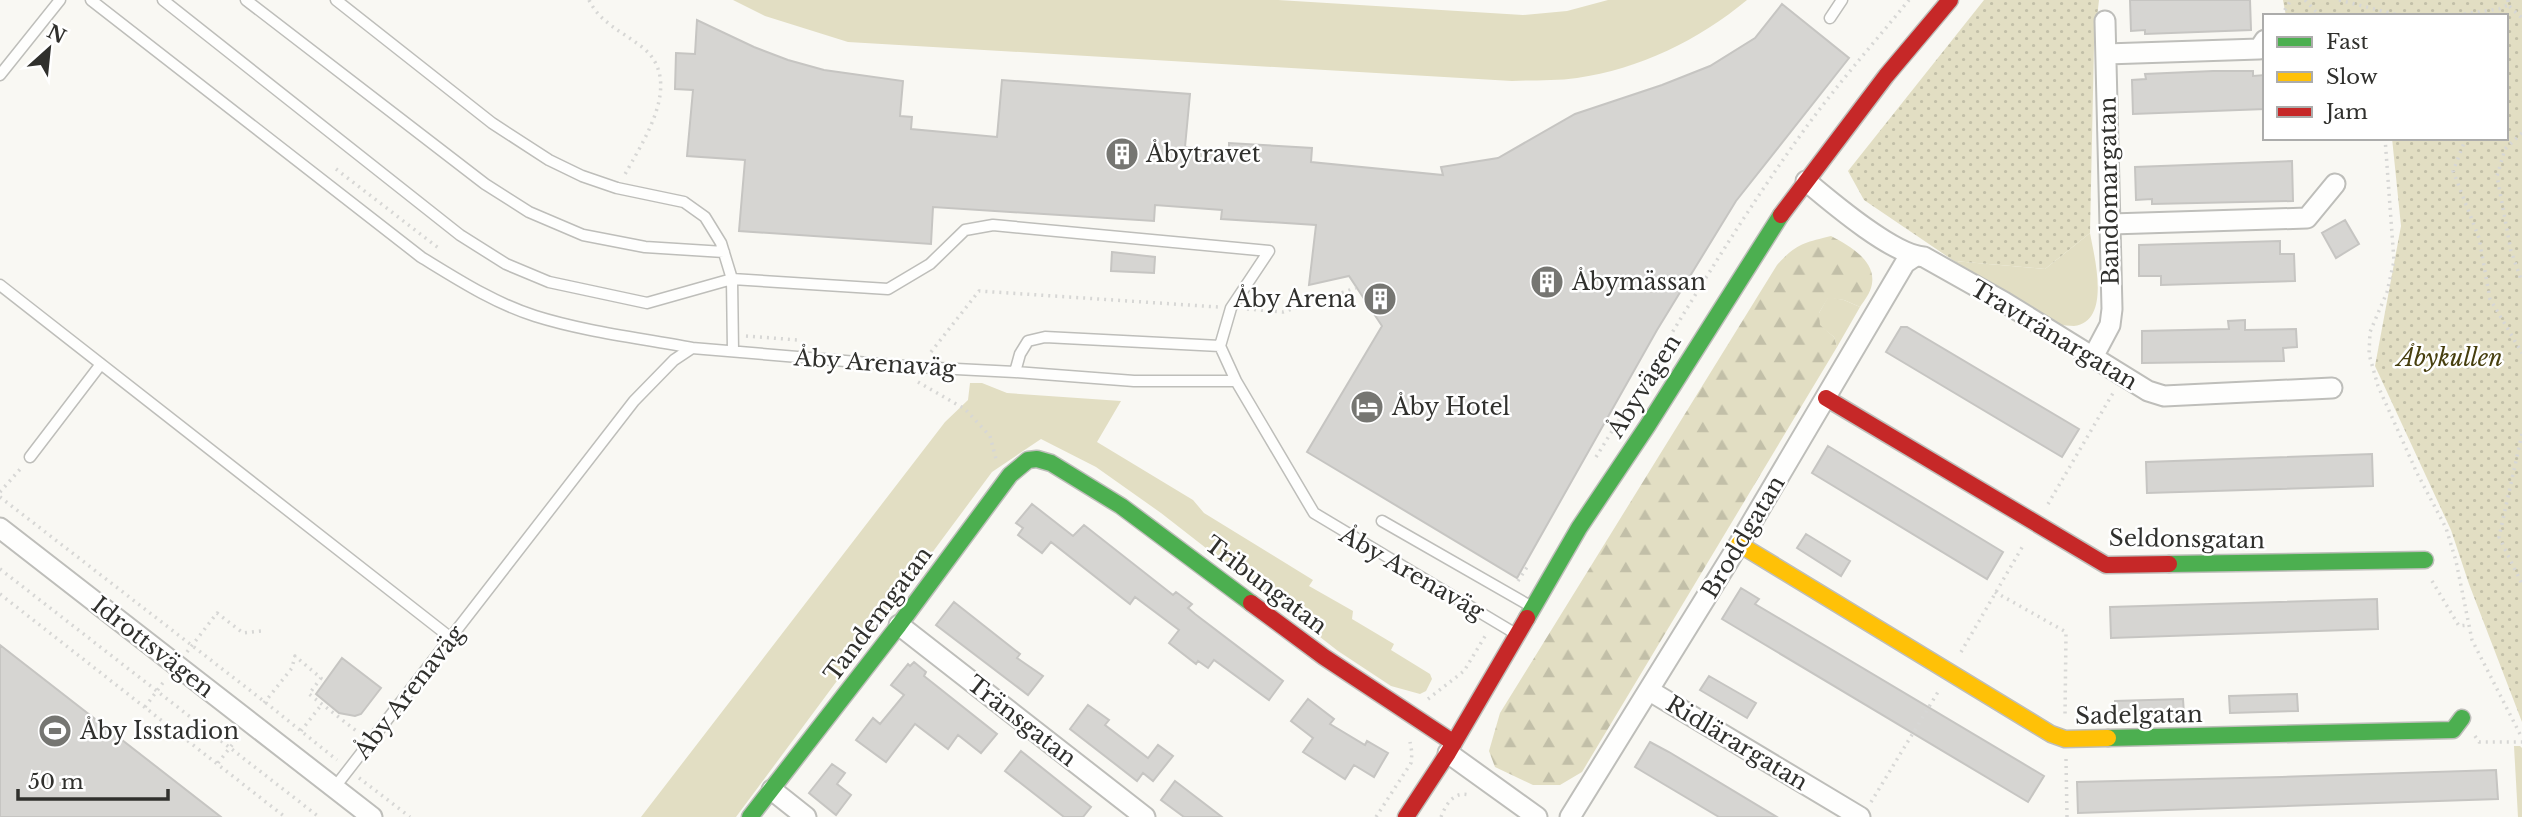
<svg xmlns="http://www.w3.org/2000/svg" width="2522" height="817" font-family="'Libre Baskerville',serif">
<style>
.grass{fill:#e2dec3}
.forest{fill:url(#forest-firs)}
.park{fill:url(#park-dots)}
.building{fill:#d6d5d2;stroke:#c6c5c2;stroke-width:2}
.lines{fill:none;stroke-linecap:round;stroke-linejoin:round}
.lane-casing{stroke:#bebeba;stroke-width:13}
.street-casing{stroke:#bebeba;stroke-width:23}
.fast-casing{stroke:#bebeba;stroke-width:19}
.slow-casing{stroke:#bebeba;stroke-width:19}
.jam-casing{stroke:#bebeba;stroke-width:19}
.path{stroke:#d7d7d5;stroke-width:3.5;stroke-dasharray:2 5;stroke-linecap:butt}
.lane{stroke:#fefefd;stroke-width:10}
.street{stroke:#fefefd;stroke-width:19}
.fast{stroke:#4caf50;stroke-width:16}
.slow{stroke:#ffc107;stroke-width:16}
.jam{stroke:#c62828;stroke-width:16}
.labels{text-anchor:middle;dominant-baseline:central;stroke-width:5;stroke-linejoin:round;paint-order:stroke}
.poi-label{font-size:23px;fill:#30302d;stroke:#fff;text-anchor:start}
.street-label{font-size:23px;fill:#30302d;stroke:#fff}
.park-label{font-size:23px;font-style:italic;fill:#473f0f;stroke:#fff}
</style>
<defs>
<pattern id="forest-firs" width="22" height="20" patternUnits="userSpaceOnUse" patternTransform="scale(1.75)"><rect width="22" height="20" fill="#e2dec3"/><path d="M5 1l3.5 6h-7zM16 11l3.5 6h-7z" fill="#c2bfa8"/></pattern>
<pattern id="park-dots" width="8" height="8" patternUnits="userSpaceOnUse" patternTransform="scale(1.75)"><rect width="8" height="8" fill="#e2dec3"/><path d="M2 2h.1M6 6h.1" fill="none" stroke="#c2bfa8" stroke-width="1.8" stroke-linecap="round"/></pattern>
</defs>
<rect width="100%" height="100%" fill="#f9f8f3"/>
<!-- grass -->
<path class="grass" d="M733 0H1278L1523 15 1567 11 1608 0H1747C1699 40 1639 69 1577 78 1556 81 1533 80 1512 81L848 42 765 16Z
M2090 233C2094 256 2112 321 2074 326 2069 326 2062 325 2057 324L1954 261 2045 269Z
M1828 297 1844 300 1860 307 1837 347 1834 337 1819 325V313Z
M970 383H982L1007 393 1121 401 1097 442 1193 500 1204 513 1313 580 1309 586 1353 611 1352 619 1394 644 1391 650 1430 674 1432 679 1426 691 1420 694 1391 686 1338 651 1161 513 1096 467 1041 439 992 472 736 817H641L945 422 968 400Z
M2514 746H2520L2522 748V817H2518Z"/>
<!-- forest -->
<path class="forest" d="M1831 236C1850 246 1879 262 1871 288 1869 295 1863 302 1860 307L1844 300 1828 298 1819 313 1820 325 1834 337 1837 347 1582 772 1560 785H1533L1495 767 1489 751 1500 713 1777 265C1796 244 1803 243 1831 236Z"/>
<!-- park -->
<path class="park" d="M1984 0H2099L2094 45 2090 233 2045 269 1954 261 1864 200 1848 171Z
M2283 0H2522V722L2469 584 2451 530 2375 366 2401 226 2392 138H2506V16H2286Z"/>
<!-- building -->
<path class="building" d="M2130 0H2250L2251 30 2145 34V30L2131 31Z
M1782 4 1849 58 1736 201 1657 330 1517 578 1307 452 1382 326 1349 276 1309 285 1316 225 1221 219 1222 210 1155 205 1154 221 933 207 931 244 739 231 745 160 687 156 693 90 675 89 676 53 695 54 697 20 754 47 788 60 824 70 903 81 900 116 912 117 911 129 997 137 1002 80 1190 94 1185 147 1229 152V143L1312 148 1311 162 1443 175 1441 167 1498 158 1575 114 1662 85 1710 66 1755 38Z
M2213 71H2253V76L2265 75V109L2133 114 2132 80 2146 79 2145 74Z
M2292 161 2293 201 2152 204V199L2136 200 2135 167Z
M2345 220 2359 244 2336 258 2322 233Z
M2280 241V254H2294L2295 281 2161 285V276H2139V245Z
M1112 252 1155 257 1154 273 1111 271Z
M2245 320V330L2296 329 2297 347 2283 348 2284 361 2142 363V331L2229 329 2228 321Z
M1901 327H1907L2079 429 2062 457 1886 352Z
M1828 446 2003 552 1987 579 1812 473Z
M2372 454 2373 486 2147 493 2146 462Z
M1032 504 1073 536 1084 525 1173 595 1176 592 1192 604 1188 608 1195 614 1283 681 1269 700 1214 660 1208 668 1198 661 1196 664 1169 643 1179 630 1135 597 1130 604 1051 542 1042 553 1018 535 1023 528 1016 523Z
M1806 534 1850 561 1841 576 1797 548Z
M1741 588 1759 599 1755 604 2044 776 2028 802 1722 619Z
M2377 599 2378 629 2111 638 2110 607Z
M954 602 1020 654 1017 658 1043 676 1028 695 936 625Z
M0 645 221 817H0Z
M342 658 381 688 361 714 355 716 339 713 316 694Z
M914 662 926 672 924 676 997 734 981 753 958 735 948 749 915 724 886 762 856 740 873 718 880 724 904 695 891 685 908 664 910 666Z
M1709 676 1756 703 1747 718 1700 690Z
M2297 694 2298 711 2230 713 2229 696Z
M1308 699 1334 719 1330 724 1365 745 1367 741 1388 753 1374 777 1354 765 1345 779 1303 752 1313 738 1291 721Z
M2183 699 2184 714 2115 717V701Z
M1088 705 1109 720 1105 725 1148 758 1158 745 1173 756 1153 781 1143 773 1137 781 1070 729Z
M1650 742 1669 752 1777 817H1719L1635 767Z
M1021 751 1091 807 1083 817H1064L1005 771Z
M832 764 845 773 837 784 851 795 836 815 809 793Z
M2496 770 2498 799 2078 813 2077 782 2282 777Z
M1175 781 1222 817H1184L1161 800Z"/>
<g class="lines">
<defs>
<path id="lane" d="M91 0 421 257C457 279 494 303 535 316 586 332 640 338 692 348
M163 0 460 235 506 264 549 282 647 303 732 279 888 289 930 264 965 230 993 225 1269 251 1231 308 1220 346
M246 0 485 184 529 212 583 235 645 247 724 252
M336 0 492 123 549 160 582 176 617 188 684 202 705 217 721 243 732 279 733 351
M1830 18 1842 0
M0 75 60 0
M0 285 451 638
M1015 372 1020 354 1028 341 1045 337 1220 346 1236 381
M30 457 101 364
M1382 521 1532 607
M335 787 634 401 674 360 692 348 917 367 1015 372 1134 381H1236L1314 513 1516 634"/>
<path id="street" d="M2106 54 2259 49 2265 40
M1806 181C1831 202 1893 255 1924 257L2004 302 2148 391 2164 396 2332 388
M2111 224 2307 218 2335 184
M2093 357 2110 325 2112 309 2105 21
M0 528 372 817
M899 625 1145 817
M1650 691 1860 817
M1448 753 1537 817
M772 790 806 817
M1570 817 1739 544 1905 263 1914 257"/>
<path id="fast" d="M2169 564 2425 560
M1527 618 1579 528 1648 425 1781 215
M2108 738 2453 730 2462 718
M750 817 899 625 1010 475 1028 460 1037 459 1051 463 1121 506 1251 603"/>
<path id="slow" d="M1739 544 2051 734 2065 739 2108 738"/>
<path id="jam" d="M1781 215 1886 76 1950 0
M1826 398 2106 565 2169 564
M1251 603 1324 657 1454 743
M1406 817 1448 753 1527 618"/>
</defs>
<!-- lane casing -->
<use href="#lane" class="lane-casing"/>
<!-- street casing -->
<use href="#street" class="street-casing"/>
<!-- fast casing -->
<use href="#fast" class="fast-casing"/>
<!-- slow casing -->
<use href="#slow" class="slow-casing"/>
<!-- jam casing -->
<use href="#jam" class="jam-casing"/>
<!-- path -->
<path class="path" d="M589 0C600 23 623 32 642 47 685 81 643 141 624 176
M2305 0 2320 16
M2339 0 2402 16
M2508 0V5L2522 18
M2281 16 2291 0
M2450 16 2499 9 2508 5
M2522 133 2505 149 2497 176 2511 251 2522 282
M2385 138 2394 261 2387 292 2370 332 2369 354 2378 386 2417 473 2446 528 2456 561 2472 640 2522 738
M2466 138 2453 171 2479 238 2490 299 2522 353
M336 169 441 250
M1247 309 1283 312 1356 288
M746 336 798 340
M931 352 979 291 1218 307
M918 382 965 409 990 436 996 459
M2522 434 2499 537 2522 584
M1596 457C1664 348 1727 237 1802 133 1835 87 1873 44 1909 0
M0 492 22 467
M0 497 265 702 337 760
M2048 504 2113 393
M0 569 319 817
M1518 581 1529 564
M2432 581 2459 626 2468 625
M1995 592 2066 632 2065 717
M0 594 285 817
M187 652 217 613 243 633 261 631
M1961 652 2024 544
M1428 699 1464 671 1487 633
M264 703 292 668 295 656 321 678 309 694 359 733
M145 707 165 680
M301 731 322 704
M2475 736 2479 742H2522
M2066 759 2067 817
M218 763 239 736
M359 778 410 817
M1871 802 1938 692
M1376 817 1411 763 1412 753 1410 742
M1441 817C1446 804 1454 791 1469 795"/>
<!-- lane -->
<use href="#lane" class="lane"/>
<!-- street -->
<use href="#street" class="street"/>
<!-- fast -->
<use href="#fast" class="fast"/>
<!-- slow -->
<use href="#slow" class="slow"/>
<!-- jam -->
<use href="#jam" class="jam"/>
</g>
<!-- icons -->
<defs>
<symbol id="building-disc" viewBox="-11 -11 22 22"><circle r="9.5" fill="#767672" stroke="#fff"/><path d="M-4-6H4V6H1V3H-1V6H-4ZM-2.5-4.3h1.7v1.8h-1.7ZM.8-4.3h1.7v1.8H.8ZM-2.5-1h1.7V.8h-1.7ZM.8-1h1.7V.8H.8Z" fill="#fff"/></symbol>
<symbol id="hotel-disc" viewBox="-11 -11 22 22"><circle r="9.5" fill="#767672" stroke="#fff"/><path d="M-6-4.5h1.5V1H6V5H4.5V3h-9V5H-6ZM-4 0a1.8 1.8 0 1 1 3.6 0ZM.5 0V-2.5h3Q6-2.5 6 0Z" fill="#fff"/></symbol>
<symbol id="stadium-disc" viewBox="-11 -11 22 22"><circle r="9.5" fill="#767672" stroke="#fff"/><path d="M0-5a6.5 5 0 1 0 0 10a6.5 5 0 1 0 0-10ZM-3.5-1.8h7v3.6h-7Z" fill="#fff"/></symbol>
</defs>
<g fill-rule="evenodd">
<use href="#building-disc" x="1103" y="135" width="38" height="38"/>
<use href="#building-disc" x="1528" y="263" width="38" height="38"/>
<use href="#building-disc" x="1361" y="280" width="38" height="38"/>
<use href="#hotel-disc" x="1348" y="388" width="38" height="38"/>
<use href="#stadium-disc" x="36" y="712" width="38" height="38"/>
</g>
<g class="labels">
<!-- poi labels -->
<g class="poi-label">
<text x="1146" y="154">Åbytravet</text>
<text x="1572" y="282">Åbymässan</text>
<text x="1356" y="299" text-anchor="end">Åby Arena</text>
<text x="1392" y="407">Åby Hotel</text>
<text x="80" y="731">Åby Isstadion</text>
</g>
<!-- street labels -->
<g class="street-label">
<text transform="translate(2109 191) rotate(-91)">Bandomargatan</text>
<text transform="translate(2054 335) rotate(31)">Travtränargatan</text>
<text transform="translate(875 363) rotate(4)">Åby Arenaväg</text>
<text transform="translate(1644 386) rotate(-58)">Åbyvägen</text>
<text transform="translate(1743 537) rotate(-59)">Broddgatan</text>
<text transform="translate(2187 539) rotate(1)">Seldonsgatan</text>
<text transform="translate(1412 573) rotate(30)">Åby Arenaväg</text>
<text transform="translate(1266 585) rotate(37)">Tribungatan</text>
<text transform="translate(878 614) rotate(-53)">Tandemgatan</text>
<text transform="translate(153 647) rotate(38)">Idrottsvägen</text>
<text transform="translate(409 692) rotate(-52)">Åby Arenaväg</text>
<text transform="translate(2139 715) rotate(-1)">Sadelgatan</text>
<text transform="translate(1022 721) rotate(38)">Tränsgatan</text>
<text transform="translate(1737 743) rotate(31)">Ridlärargatan</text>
</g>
<!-- park labels -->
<g class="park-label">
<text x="2450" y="358">Åbykullen</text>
</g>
</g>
<!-- legend -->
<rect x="2263" y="14" width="245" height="126" fill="#ffffff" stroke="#acacab" stroke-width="2"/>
<rect x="2277" y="37" width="35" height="10" fill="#4caf50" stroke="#acacab" stroke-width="2"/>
<text x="2326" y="49" font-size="21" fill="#30302d">Fast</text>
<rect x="2277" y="72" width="35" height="10" fill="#ffc107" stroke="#acacab" stroke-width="2"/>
<text x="2326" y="84" font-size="21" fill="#30302d">Slow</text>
<rect x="2277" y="107" width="35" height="10" fill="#c62828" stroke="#acacab" stroke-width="2"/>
<text x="2326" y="119" font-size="21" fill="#30302d">Jam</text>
<!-- north arrow -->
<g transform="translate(49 49) rotate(27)" stroke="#ffffff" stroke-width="5" paint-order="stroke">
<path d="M0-5L12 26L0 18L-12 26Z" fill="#30302d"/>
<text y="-10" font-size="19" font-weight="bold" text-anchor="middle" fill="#30302d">N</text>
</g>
<!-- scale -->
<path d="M18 789v10h150v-10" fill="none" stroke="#30302d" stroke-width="3.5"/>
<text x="28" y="789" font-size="21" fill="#30302d" stroke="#ffffff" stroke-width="5" paint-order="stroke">50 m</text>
</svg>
